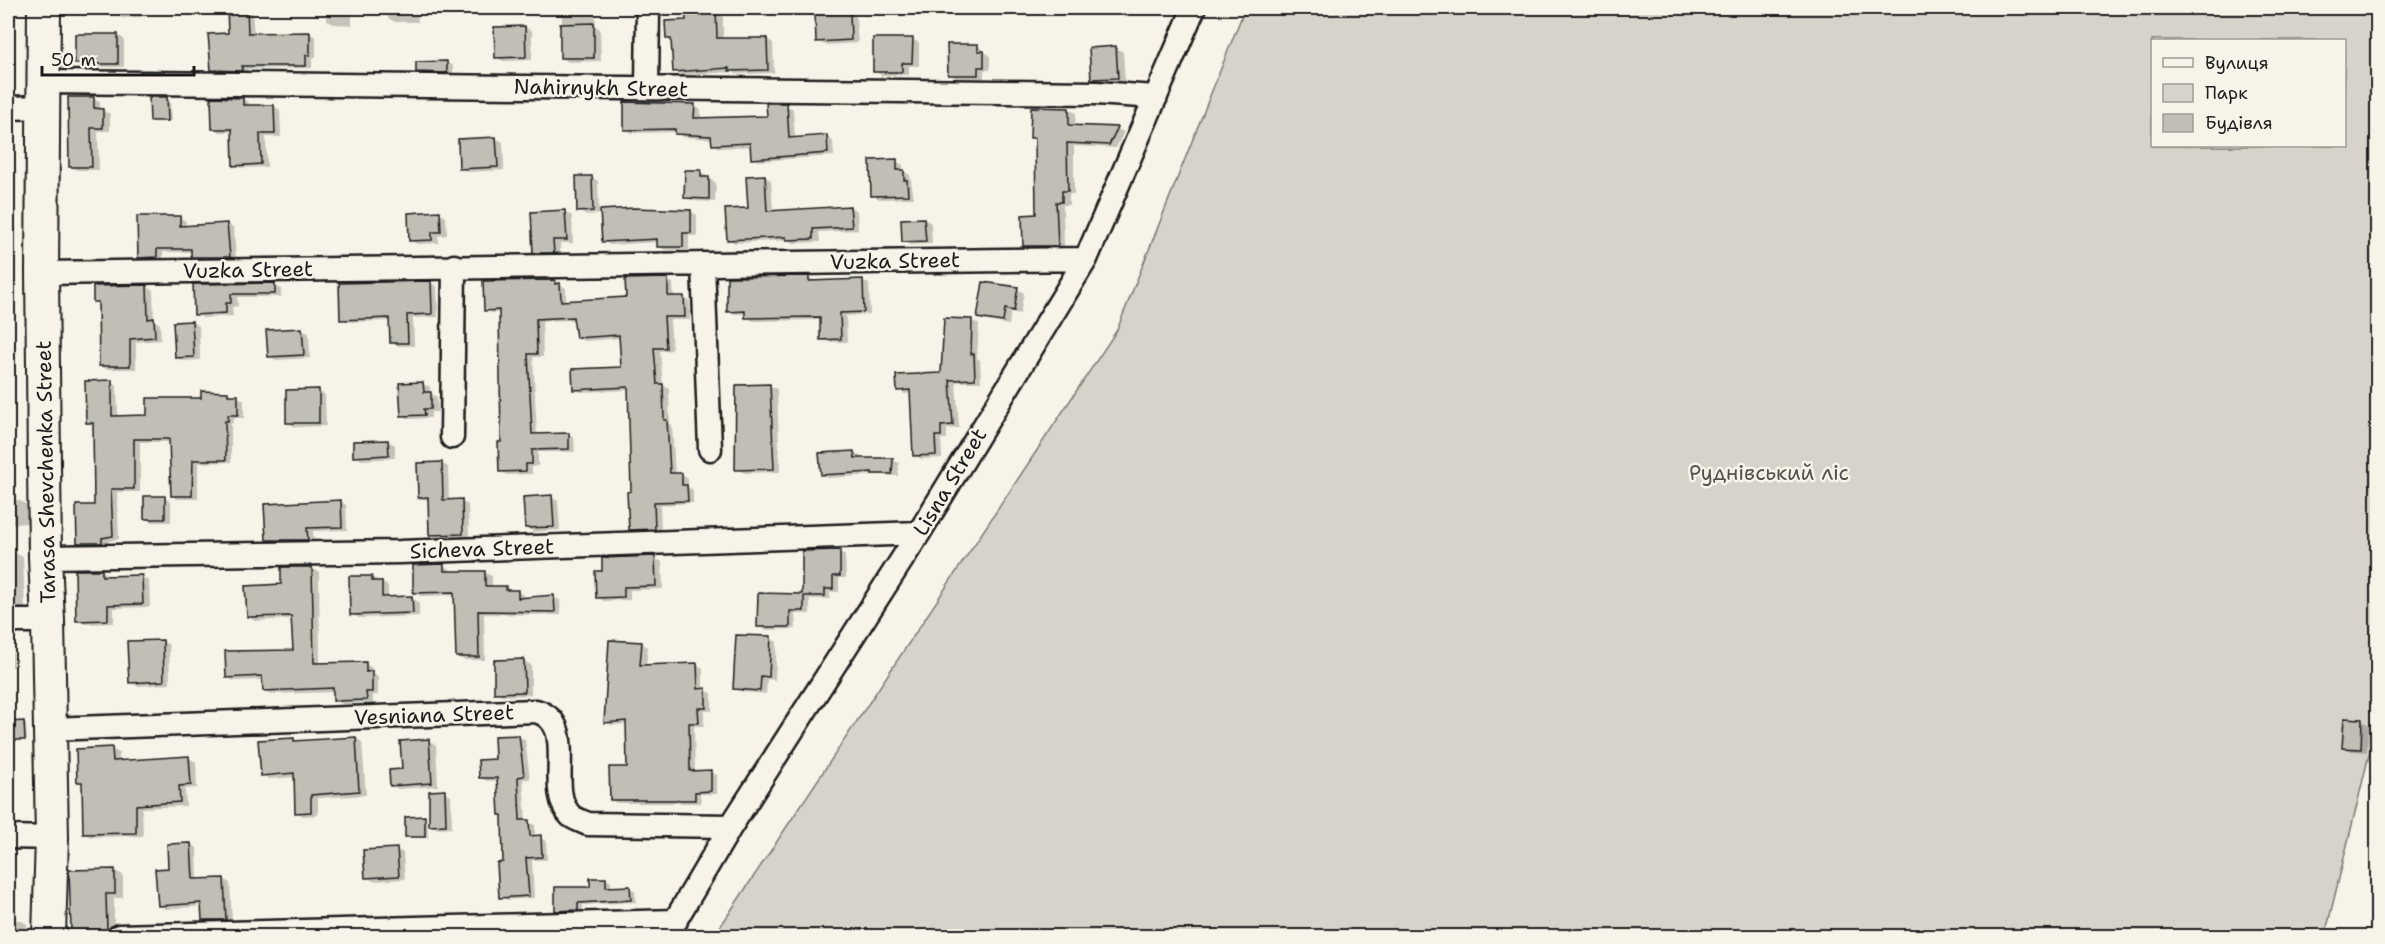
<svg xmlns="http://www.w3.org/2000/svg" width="2385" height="944" font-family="'Shantell Sans',sans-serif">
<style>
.green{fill:#d7d3cb;stroke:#7a7874;stroke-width:1.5;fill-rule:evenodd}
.shadow{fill:#0003}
.building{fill:#c0beb5;stroke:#1c1c1c;stroke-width:1.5}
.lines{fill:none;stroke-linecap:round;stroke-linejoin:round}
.street-casing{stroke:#1c1c1c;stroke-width:27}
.secondary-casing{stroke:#1c1c1c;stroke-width:36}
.street{stroke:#f7f3e8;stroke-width:22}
.secondary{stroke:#f7f3e8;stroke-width:32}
.labels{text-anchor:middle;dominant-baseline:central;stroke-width:5;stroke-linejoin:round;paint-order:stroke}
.street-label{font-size:21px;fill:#1c1c1c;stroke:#f7f3e8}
.park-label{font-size:21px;fill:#545351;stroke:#f7f3e8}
</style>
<rect width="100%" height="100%" fill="#f7f3e8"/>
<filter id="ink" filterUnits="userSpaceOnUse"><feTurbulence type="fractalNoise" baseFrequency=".0167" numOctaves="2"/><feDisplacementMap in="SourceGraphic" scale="12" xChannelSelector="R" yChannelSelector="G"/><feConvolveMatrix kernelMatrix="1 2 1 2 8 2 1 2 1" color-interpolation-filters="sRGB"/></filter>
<g filter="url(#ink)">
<!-- green -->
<path class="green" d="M1245 8H2377L2378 718 2325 936H714L1117 330ZM2152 40H2344V146H2152Z"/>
<!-- shadow -->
<path class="shadow" d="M119 8H142V17L122 18 119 16Z
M229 8H252L254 35 310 34 316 37V58H312V68L248 69V73H219L212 69 230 35Z
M327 8H352V25L334 24 327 21Z
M388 8H417L418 22H395L388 18Z
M479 8H503V9H482Z
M551 8H595L596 26 600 29 601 61 569 62 562 58V10Z
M687 8H723V40L767 39 773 43 774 73 737 74 733 72 681 75 675 71 673 41 667 38 687 21Z
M849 12 856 16 858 43 825 45 818 41Z
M525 27 532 31V60L503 61 496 57Z
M117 35 124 39V67H83L77 64Z
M912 39 919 43V66H909V75H881L874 71Z
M977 45 990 56V70H984V78H956L949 74Z
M1116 48 1123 52 1125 82H1099L1092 79 1091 49Z
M446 62 453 66V76L424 75 418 72Z
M167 98 170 100 171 121 152 120Z
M94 99 100 102V110L110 114V131H98L99 170H77L70 166Z
M243 99 249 103V107L274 106 280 110 281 137H266L267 167 241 168 235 165 233 132H220L214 128Z
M786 105 793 109 795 139 827 137 833 141 834 156 759 161 752 158V146L719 148 713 144V139L683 137 677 132 632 133 626 129 695 106 701 110V120L769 117Z
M1069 109 1076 113 1075 127 1117 129 1124 132 1116 148 1074 146V194H1069V205H1063L1064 249H1031L1024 245 1037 216V140L1032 137Z
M8 137 11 139V157H8Z
M496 138 503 142 504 170 467 172 461 168Z
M896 161 903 165V171L910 175 914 198 879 199 873 195Z
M701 172 716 183 715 202 693 201 686 197Z
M764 176 771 180 773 213 850 207 857 211 858 230 819 232 820 242 794 243 789 240 735 243 728 239 749 209Z
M591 177 598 181 599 211H690L697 215V236H689V250H665L658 246V242L610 245 603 241 602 214 585 215 579 211Z
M565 212 572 216 573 243H560V256H541L535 252Z
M440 213 446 217 447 235 438 236 439 243 417 244 410 240Z
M179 217 186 221V227L227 224 234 228 236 260 200 261 193 257V252H163V260L146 261 139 257Z
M924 219 931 223 932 244 910 245 904 241Z
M809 278 815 281 862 280 869 284 870 314 846 316 847 342H828L821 339V320L753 321 747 317 746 314H735L729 311Z
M667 280 673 283 674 298H684L690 301V320H670L672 350 660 351 663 385 669 389 670 424 672 425 675 475H681L688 478V487L693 490V503L660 505 661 532 637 533 630 529 633 493 629 390 581 392 574 389 622 369 621 338 584 341 577 337 575 320 542 321 543 357H533L537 435H568L574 438 575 452H538V466L532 467V474L507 475 500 471 502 444 501 313H492L486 310 554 281 566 288V302L627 298Z
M430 283 437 286 438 317 413 318 414 346H398L391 343V321L348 322 342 319Z
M274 285 281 289V297H237L238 306 232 307 233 316 203 318 196 314 194 286Z
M147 287 153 290 154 320 160 324 161 340 136 342V369H106L100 365 99 304 95 301Z
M1017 289 1024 293 1020 314 1011 312 1009 325 986 321 979 317Z
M946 319 972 321 979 324 977 358 980 360 981 382H956L959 428 947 429V439H941L942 458 921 459 915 455 911 393 905 394 898 390 942 374Z
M192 322 199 326 200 360 183 361 176 357Z
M302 329 309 333 310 358 276 360 269 356Z
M111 382 117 385 118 417 148 416 228 393 244 400V418H234L233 423H231V462L198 463V499H177L171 495V442H140V492H117L119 539 108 541V545L85 546 79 542 96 506 93 426 87 422Z
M423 384 430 387V393L437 397 438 412H431V418L409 419 402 415Z
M770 386 777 389 780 472 744 473 737 469Z
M318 391 325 395 326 426 295 427 288 423Z
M388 441 395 445V458L362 460 355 456Z
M854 452 860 456V459L893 460 899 463 898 476 876 475 828 478 822 474Z
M441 463 448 467 449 501H461L468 505 469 537 437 538 430 534 429 501 419 497Z
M551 497 558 501 560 530 533 532 527 528Z
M165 498 171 502V522H152L145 518Z
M8 500H18L26 504 27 523 8 524Z
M340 501 346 505 347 530 313 531 314 542 273 543 267 539Z
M839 552 845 555 846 578H839V592H830V599H810V614H795L796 629 765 630 759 626 804 595Z
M8 553H15L23 557 25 611H8Z
M655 558 662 562 663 589 630 590V600L604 601 597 597 604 573 603 560Z
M443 565 450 569V572L485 573 492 576V588H505L512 592H518L525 596V599L553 597 560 600 561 615 484 614 485 660H464L457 656 456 595 421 596 415 593Z
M312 568 319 572 320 665 365 664 372 668V673L378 677V695H373V703L342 704 335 700V692L271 694 264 690V680L234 681 227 677 294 651 293 619 255 621 248 617 282 585Z
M102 571 108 575V578L142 577 149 581 150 607 114 608V623L84 624 77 620Z
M372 577 388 586V598H412L419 602V616L359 618 352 614Z
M770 638 777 642 775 680 767 679 766 694 742 692 735 688Z
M162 641 169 645 170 684 137 686 130 682Z
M641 643 648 647 646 666 696 664 703 668V690L712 693V711H704V726H694L695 772H710L717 775V794H700L701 803H617L611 800 629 768 628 724 611 725 605 722Z
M8 647 13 650 14 667 8 668Z
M496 661H524L531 665V695L503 696 496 692Z
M2345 720 2362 721 2369 725 2367 752 2351 751 2344 747Z
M23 723 26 724 27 740 10 739Z
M519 737 525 740 530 779H523L526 821 535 825V837L546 840 547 860H532L534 898 507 900 501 897 505 864 503 816 500 814 499 780 487 781 481 778Z
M356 738 362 742 366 795 318 798V815L303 816 297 812 296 777 269 779 262 775 294 739 299 742Z
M429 741 436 745 438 786 398 789 392 785Z
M112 749 119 753V762L189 758 196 762 197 788 185 789 186 806 142 808 143 836 91 837 85 834 83 784 79 781Z
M8 765 9 805 8 806Z
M444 792 451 796 452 828 438 829 431 825Z
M424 818 427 820 428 838 407 836Z
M191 844 197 848 198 880 224 879 230 883 232 922 210 923 203 919V906L166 909 159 905 170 869Z
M396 849 403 853 405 879 373 881 366 877Z
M114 870 123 875V898H114V936H86L72 930Z
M606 879 611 882V888H630L635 891 636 902 583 905V912L562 913 556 910Z
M8 920H20L27 924V936H8Z"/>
<!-- building -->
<path class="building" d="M227 8H247L248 33 310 32V55H306V66H242V71L211 70 208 34 228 33Z
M685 8H716L717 38H767L768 70 729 71V68L673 72 671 39H666L665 21 686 20Z
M850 11 851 40 816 42 815 13Z
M594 23V58H560V24Z
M525 26 526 57 495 58 494 27Z
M75 34H118V64H75Z
M873 38H913L912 63H902V72H873Z
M947 44H978V51H984V67H978V75H948Z
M1116 46 1118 78 1091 79 1089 48Z
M447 61V73L416 72V62Z
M68 97H94V108L103 109V128H91L92 167H69Z
M149 97H167L168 121H150Z
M211 97 243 98V105H274L275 134H260L261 164 233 166 232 129H212Z
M624 102 695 104 694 118 767 116 766 103H787L789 138 827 135 828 153 751 159 750 143 712 145 711 136 675 134V129L624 130Z
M1031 107 1069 108V125L1118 127 1109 145 1067 143 1068 191H1062V202H1056L1058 246H1023L1022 215 1036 214 1035 138H1030Z
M496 137 498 167 459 169 458 139Z
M897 159V170H904V180H907L908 195 871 196 870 160Z
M685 170H701V177H709V199L684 198Z
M765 175 767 211 850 206 852 227 813 229V239L786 240V237L727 240 725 209 748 208 746 176Z
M576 176H592L593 211 577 212Z
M634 208 691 210V233H683V247H657V239L602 242 600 210Z
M565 210 567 240H553L554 253H533L531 212Z
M440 211 441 232H432V240L409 241 408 213Z
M137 216H180V226L227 223 230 257H191V249H157V257L138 258Z
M924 218 926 241 902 242 901 219Z
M809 276V281L863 279 864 312 840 313 841 339 820 340V317L745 318V311L727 312V277Z
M668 278V296H684L685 317H664L666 348H654L657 384H663L664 420H667L670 473H682V485H687L688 501 654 502 655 529 629 530 627 492 631 491 628 387 573 390 572 369 621 367 619 335 576 338 573 317 536 319 537 354H528L532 434 569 433V449L532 450V464H526V471L499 472 498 442H501L499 310 484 311 483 281 555 280V284L560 283 561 301 626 297 625 279Z
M431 281 432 314 407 315 408 343H390L389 318 340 320 339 283Z
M983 282 1018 287 1014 311 1005 309 1003 322 977 318Z
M275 283V294H231V303H226V313L194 315 193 284Z
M147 285 148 319 154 318 155 337 130 339V366H99L98 302H93V286Z
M944 318 972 319 971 354H974L975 379 950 380 953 425 941 426V436H935L936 455 913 456 910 390 897 391 896 375 941 373Z
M192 321 194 357 175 358 173 322Z
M302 328 304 355 268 357 266 330Z
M112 380V416L147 415V398H201V391L228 392V395H238V415H228V421H225L226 460H193L192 496H171L169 439H134V489H111L113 536 102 538V543H77L76 505H94L93 423H86L85 381Z
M423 382 424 392H431V409H424L425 415 401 416 399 383Z
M770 384 774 469 735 470 736 385Z
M319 389V423H286V390Z
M388 440 389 455 353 457V441Z
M854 451 855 458H893L892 474H872V472L821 475 819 453Z
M442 462 443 500 462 499 463 534 429 535 428 497 418 498 417 463Z
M552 495 554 527 525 528 523 497Z
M144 496H165V519H144Z
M341 500 342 527 307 528 308 540H266L264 504Z
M840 550V576H833V589H825V596H804V611H790V627H757L758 593 802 594V551Z
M655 556 656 586 624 587V597L596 598 595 571H602V558Z
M444 564V571H485V586H506V590H518V598L554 595 555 612 478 611 479 657H456L454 592 413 593V565Z
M281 567H312L314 663 366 662V672L372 671V692H366L367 700 333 701V688L263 691 262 676 226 678 225 651 293 650 291 616 247 617 245 586 281 584Z
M75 570H102V576L142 575 143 604 108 605V620L76 621Z
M349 576H372V581H382V597L412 596 413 613 350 615Z
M736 635 771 636 769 677 761 676 760 691 733 689Z
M163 640 164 681 129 683 127 641Z
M609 640 642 642 640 665 697 663 698 689 706 688V708H698L699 723H689L690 771 711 770V791L695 792V800H610L609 767H627L626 721 604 723Z
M524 659 525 692 494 693V660Z
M2344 718 2362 719 2361 749 2342 748Z
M24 721 25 740H9L8 722Z
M519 735 524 776 518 777 520 820H529L530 836 541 835 542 857 526 858 529 896 499 898 497 863 503 862 502 815H499L497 778H479L478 760 495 759 494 736Z
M356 737 359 791 311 795V812L295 813 294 773 261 776 258 740 294 738V741Z
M429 739 432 783 390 786 389 770 402 769 400 741Z
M112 747 113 761 189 756 191 785 179 786 180 802 136 805V833L83 834 82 782H77L76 749Z
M445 790 446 825 429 826V791Z
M425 816V837H405V817Z
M191 843 193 879 224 878 226 920H202L201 903 158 906 155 869 168 868 167 844Z
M397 848 399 876 365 878 363 850Z
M115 869V894H106L107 930 71 931 69 870Z
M590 878H606V887L630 886 631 900 578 903V910L555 911V887H590Z"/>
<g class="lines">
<defs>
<path id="street" d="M45 82 1096 93 1156 97
M647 88 648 8
M8 108 44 107
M703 264 710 449
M42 273 1086 259
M452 437 454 266
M45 557 400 552 919 533
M8 621H48
M50 729 536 711C581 724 543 789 571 816 575 819 583 822 588 824L731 826
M8 837 52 838
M119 936 676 921
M666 936 731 826 919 533 1086 259 1194 8"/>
<path id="secondary" d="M44 8 42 273 45 557 48 621 52 838 49 936"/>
</defs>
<!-- street casing -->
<use href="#street" class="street-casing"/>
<!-- secondary casing -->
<use href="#secondary" class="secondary-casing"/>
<!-- street -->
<use href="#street" class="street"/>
<!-- secondary -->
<use href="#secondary" class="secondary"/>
</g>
</g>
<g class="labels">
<!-- street labels -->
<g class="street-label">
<text transform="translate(601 88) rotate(1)">Nahirnykh Street</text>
<text transform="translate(895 261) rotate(-1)">Vuzka Street</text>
<text transform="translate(248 270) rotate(-1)">Vuzka Street</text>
<text transform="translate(46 472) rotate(-91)">Tarasa Shevchenka Street</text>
<text transform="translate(950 482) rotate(-59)">Lisna Street</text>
<text transform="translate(482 549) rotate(-2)">Sicheva Street</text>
<text transform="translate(434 715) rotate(-2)">Vesniana Street</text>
</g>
<!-- park labels -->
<g class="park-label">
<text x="1769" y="473">Руднівський ліс</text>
</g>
</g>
<!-- margin -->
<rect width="2385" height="944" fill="none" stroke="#f7f3e8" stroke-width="30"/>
<rect x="15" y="15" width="2355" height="914" fill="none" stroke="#1c1c1c" stroke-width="2" filter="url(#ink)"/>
<!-- legend -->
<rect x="2151" y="39" width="195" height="108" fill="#f7f3e8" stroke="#9f9d96" stroke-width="1.5"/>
<rect x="2163" y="58" width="30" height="9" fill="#f7f3e8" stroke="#9f9d96" stroke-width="1.5"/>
<text x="2205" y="69" font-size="18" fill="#1c1c1c">Вулиця</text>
<rect x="2163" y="84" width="30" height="18" fill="#d7d3cb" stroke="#9f9d96" stroke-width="1.5"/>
<text x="2205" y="99" font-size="18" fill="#1c1c1c">Парк</text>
<rect x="2163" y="114" width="30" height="18" fill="#c0beb5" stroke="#9f9d96" stroke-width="1.5"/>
<text x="2205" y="129" font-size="18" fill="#1c1c1c">Будівля</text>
<!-- scale -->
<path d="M42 66v9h152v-9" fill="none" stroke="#1c1c1c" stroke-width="3"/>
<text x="51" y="66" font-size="18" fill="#1c1c1c" stroke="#f7f3e8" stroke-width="4.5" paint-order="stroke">50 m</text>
</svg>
